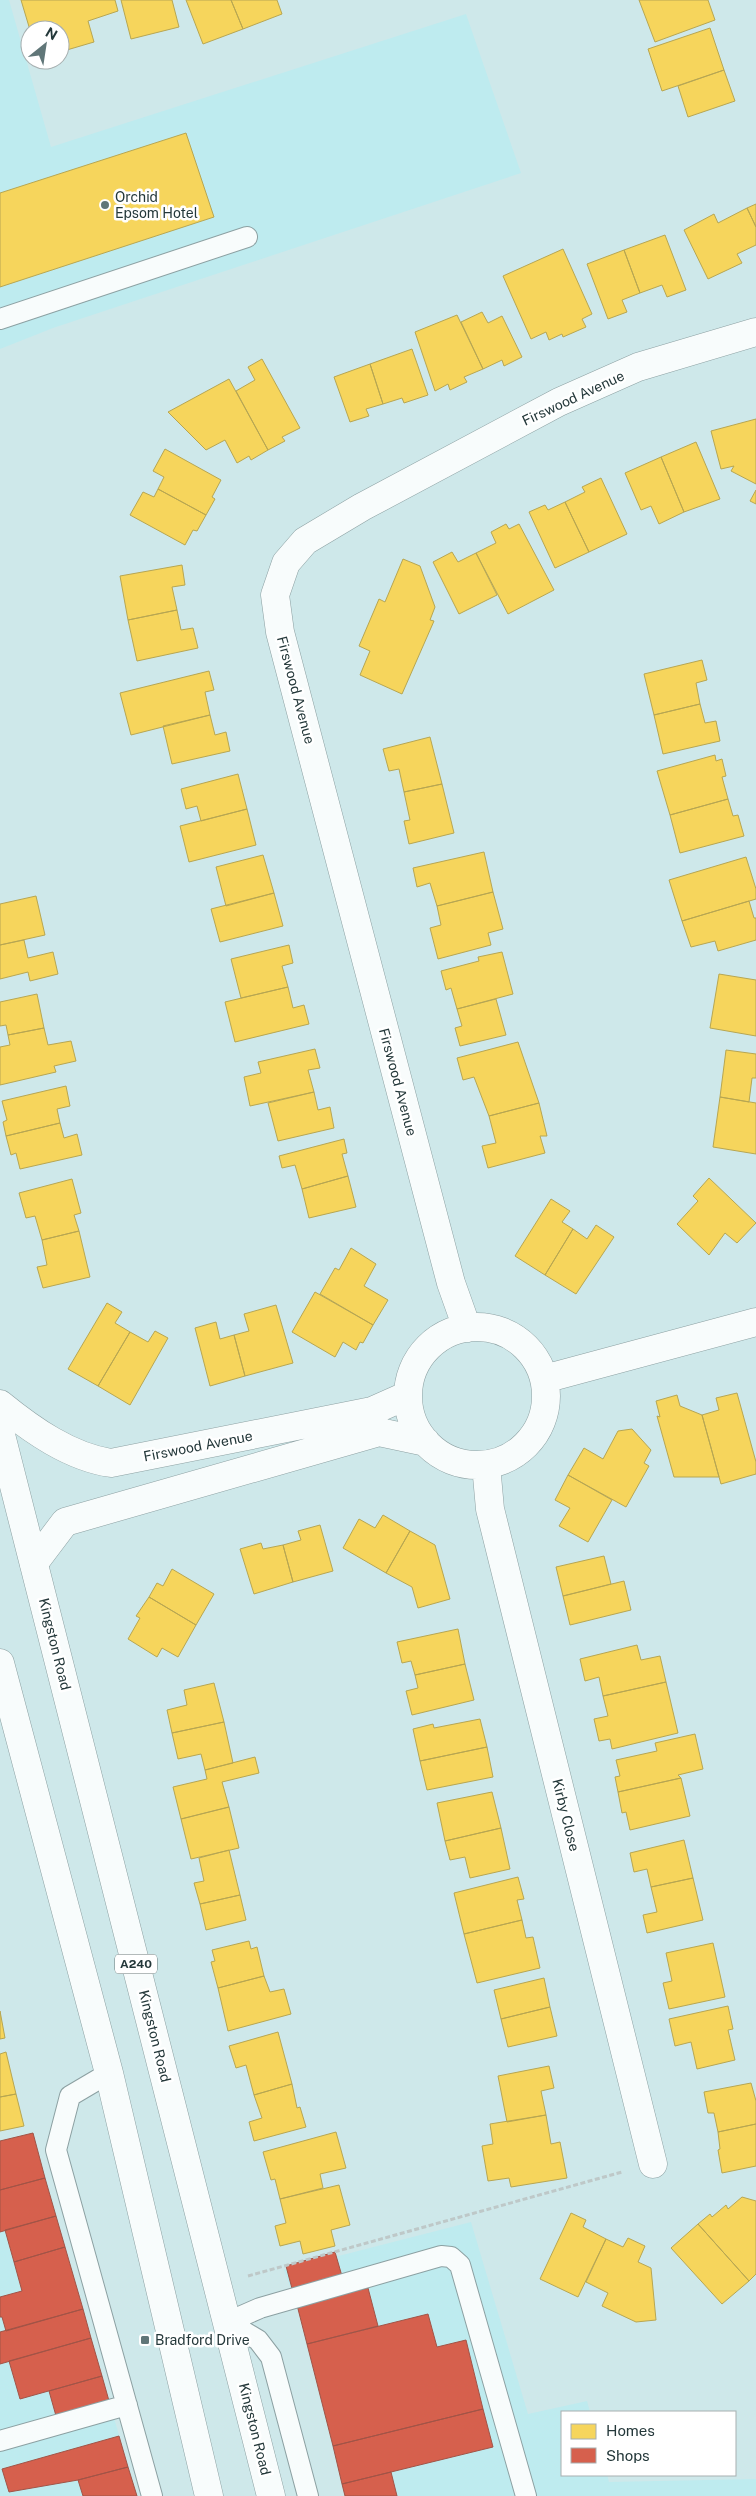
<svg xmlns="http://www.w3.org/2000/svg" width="756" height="2496" font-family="'Public Sans',sans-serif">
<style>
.built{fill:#beebef}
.homes{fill:#f6d55c;stroke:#b7a652}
.shops{fill:#d6604d;stroke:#a15447}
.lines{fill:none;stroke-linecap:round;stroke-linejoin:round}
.lane-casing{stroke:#8ca0a2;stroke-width:22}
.street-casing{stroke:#8ca0a2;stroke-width:29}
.highway-casing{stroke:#8ca0a2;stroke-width:29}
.path{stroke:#bec8c8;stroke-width:3;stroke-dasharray:5 2.5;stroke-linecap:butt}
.lane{stroke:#f8fcfc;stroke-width:20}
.street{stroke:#f8fcfc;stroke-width:28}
.highway{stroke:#f8fcfc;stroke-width:28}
.poi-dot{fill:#607678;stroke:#fff;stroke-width:2}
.labels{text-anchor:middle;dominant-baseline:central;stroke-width:5;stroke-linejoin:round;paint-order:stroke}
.shield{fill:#fff;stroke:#667475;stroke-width:1}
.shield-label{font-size:12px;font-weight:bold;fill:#24383a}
.poi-label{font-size:14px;fill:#24383a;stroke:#fff;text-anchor:start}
.street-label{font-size:14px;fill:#24383a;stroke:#fff}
</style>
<rect width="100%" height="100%" fill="#cee8ea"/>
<!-- built -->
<path class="built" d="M0 0H9L51 147 466 14 521 173 53 328 0 349Z
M33 2133 111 2408 137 2496H0V2141Z
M471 2222 528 2414 587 2401 590 2412H562V2475H607L609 2482 756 2479V2496H345L297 2305 284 2270Z"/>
<!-- homes -->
<path class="homes" d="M21 0H115L118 11 88 21 94 42 60 52V30H30Z
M121 0H172L179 27 131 39Z
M186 0H231L243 29 203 44Z
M231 0H277L282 14 243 29Z
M639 0H708L715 20 655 42Z
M710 28 724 70 662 91 648 49Z
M724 70 735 101 688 117 678 86Z
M186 133 214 217 0 287V193Z
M756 204V227L747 208Z
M747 208 756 227V245L737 254 742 263 708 279 684 230 714 214 718 223Z
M665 235 686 290 667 297 662 285 640 293 624 250Z
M563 249 592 314 582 319 586 327 563 337 562 334 549 340 546 332 531 339 503 276Z
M624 250 640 293 622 300 627 312 608 319 587 264Z
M482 312 488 323 502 316 522 357 504 366 502 360 483 369 461 322Z
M457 315 483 369 464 377 467 382 450 390 448 384 435 391 415 332Z
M412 349 428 395 404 403 402 398 383 404 370 364Z
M262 359 300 428 282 437 285 441 268 450 236 391 255 380 248 367Z
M370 364 383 404 366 409 369 416 350 422 334 377Z
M229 379 268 450 251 460 249 456 237 463 225 440 206 450 168 412Z
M756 419V484L731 471 734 466 721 469 711 431Z
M696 442 720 499 684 512 661 457Z
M165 449 221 480 212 497 215 499 206 515 158 489 164 477 153 471Z
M661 457 684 512 659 524 651 506 641 510 625 473Z
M601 478 627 534 589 552 565 502 585 492 582 487Z
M158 489 206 515 197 531 193 530 185 545 130 515 143 492 154 497Z
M756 490V504L750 501Z
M565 502 589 552 555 568 529 512 545 505 548 510Z
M506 524 509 529 519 524 554 590 508 614 476 553 496 543 491 532Z
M452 552 458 562 476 553 497 595 459 614 433 562Z
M403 559 420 566 435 607 430 620 434 621 402 694 360 675 370 651 359 646 379 599 385 602Z
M182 565 185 585 172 587 177 610 128 620 120 576Z
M177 610 181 630 193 628 198 648 137 661 128 620Z
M702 660 707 680 696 683 700 704 654 715 644 674Z
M209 671 214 690 205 692 210 715 131 735 120 693Z
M700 704 705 723 716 721 720 741 663 754 654 715Z
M210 715 215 735 226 732 230 751 172 764 163 726Z
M430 737 442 784 404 792 399 769 389 771 383 749Z
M715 755 716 761 722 759 726 776 722 777 728 799 670 815 657 771Z
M238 774 247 809 201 821 197 806 186 809 181 789Z
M442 784 454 833 409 844 404 821 410 820 404 792Z
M728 799 733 816 738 815 744 836 680 853 670 815Z
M247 809 256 845 189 862 180 826Z
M484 852 493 892 437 906 430 883 417 887 413 868Z
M263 855 274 893 226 906 216 867Z
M746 857 756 889V899L682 921 669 880Z
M493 892 503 929 488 933 491 945 438 959 430 928 441 925 437 906Z
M274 893 283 926 220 942 211 909Z
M36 896 45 935 0 945V904Z
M749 901 754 918H756V940L718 951 715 941 691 947 682 921Z
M24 940 28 958 53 952 58 974 30 981 28 972 0 979V945Z
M289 945 293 963 282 966 288 987 241 998 231 959Z
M502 952 513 994 457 1009 451 988 446 990 441 971 479 961 478 957Z
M719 974 756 980V1036L710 1028Z
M288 987 293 1008 304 1005 309 1024 235 1042 225 1002Z
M37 994 44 1028 8 1035 6 1025 0 1026V1002Z
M496 999 506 1035 460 1046 455 1028 462 1026 457 1009Z
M44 1028 48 1045 71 1041 76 1061 54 1066 56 1072 0 1085V1047L10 1045 8 1035Z
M518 1042 539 1103 489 1116 474 1077 463 1080 457 1058Z
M315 1049 320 1068 308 1070 314 1092 250 1106 244 1077 261 1073 258 1062Z
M726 1050 756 1054V1078H752L749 1102 720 1097Z
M66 1086 70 1106 57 1109 60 1123 6 1136 3 1122 7 1120 2 1101Z
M314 1092 318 1110 330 1107 334 1128 278 1141 268 1103Z
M720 1097 756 1103V1154L713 1147Z
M539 1103 547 1136H540L545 1153 488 1168 482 1146 496 1143 489 1116Z
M60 1123 64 1138 77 1134 82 1155 20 1169 16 1153 11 1155 6 1136Z
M344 1139 347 1153 342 1154 348 1176 302 1189 295 1165 282 1168 279 1156Z
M348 1176 356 1207 309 1218 302 1189Z
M709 1178 756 1223 737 1243 725 1233 709 1255 677 1224 698 1201 693 1196Z
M72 1179 81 1213 74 1215 79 1231 42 1240 35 1216 26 1218 19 1193Z
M551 1199 570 1211 562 1222 573 1229 545 1275 515 1256Z
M596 1225 614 1237 576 1294 545 1275 573 1229 587 1239Z
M79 1231 90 1277 43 1288 37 1267 47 1265 42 1240Z
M351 1248 376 1264 364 1286 388 1300 373 1325 320 1294 335 1268 339 1270Z
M315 1292 373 1325 363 1343 360 1342 356 1350 343 1342 335 1357 292 1332Z
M107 1303 122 1312 115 1323 130 1332 98 1386 68 1369Z
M276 1305 293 1363 245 1376 234 1335 249 1331 244 1314Z
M216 1322 220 1339 234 1335 245 1376 210 1386 195 1328Z
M155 1331 168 1338 130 1405 98 1386 130 1332 148 1342Z
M737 1393 756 1462V1474L721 1484 702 1415 719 1410 716 1398Z
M677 1395 680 1406 702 1415 719 1477H674L657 1416 660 1417 656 1401Z
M632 1429 651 1450 644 1463 649 1466 626 1507 568 1475 584 1448 603 1459 618 1431Z
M568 1475 612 1500 588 1542 559 1526 570 1508 555 1500Z
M383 1515 410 1531 386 1573 343 1548 359 1519 375 1528Z
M320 1525 333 1571 293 1582 283 1545 301 1540 298 1531Z
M410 1531 435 1545 450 1599 418 1608 412 1587 386 1573Z
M261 1543 263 1549 283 1545 293 1582 254 1594 240 1549Z
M604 1556 611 1584 563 1596 556 1567Z
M172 1569 214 1594 196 1625 149 1597 157 1583 163 1586Z
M624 1581 631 1610 570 1625 563 1596Z
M149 1597 196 1625 178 1657 162 1648 157 1657 128 1639 140 1618 136 1616Z
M458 1629 465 1664 415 1675 411 1661 402 1663 397 1642Z
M637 1645 641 1660 660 1656 666 1682 603 1696 599 1677 585 1681 580 1659Z
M465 1664 474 1700 412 1715 406 1691 418 1688 415 1675Z
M666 1682 678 1733 612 1749 610 1739 599 1741 594 1719 608 1716 603 1696Z
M214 1683 224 1722 172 1733 167 1710 187 1705 184 1690Z
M480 1719 487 1747 420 1761 413 1729 433 1724 434 1728Z
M224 1722 233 1763 205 1770 201 1754 178 1759 172 1733Z
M695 1734 703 1769 678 1775 681 1778 618 1792 615 1777 620 1776 616 1760 657 1751 655 1743Z
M487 1747 493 1777 427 1790 420 1761Z
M255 1757 259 1773 222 1782 229 1807 181 1819 173 1787 207 1779 205 1770Z
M681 1778 690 1816 630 1830 626 1812 622 1813 618 1792Z
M492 1792 501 1828 445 1841 437 1803Z
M229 1807 239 1848 191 1859 181 1819Z
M501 1828 510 1869 470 1878 465 1857 450 1860 445 1841Z
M684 1840 693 1878 651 1887 647 1869 634 1872 630 1853Z
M229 1850 240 1895 200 1904 194 1883 204 1881 199 1858Z
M518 1877 524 1899 517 1900 522 1920 464 1934 454 1893Z
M693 1878 703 1920 647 1933 643 1915 657 1912 651 1887Z
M240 1895 246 1920 206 1930 200 1904Z
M522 1920 526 1938 533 1937 540 1968 477 1983 464 1934Z
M249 1941 251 1949 257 1947 264 1976 218 1988 211 1962 215 1961 212 1950Z
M713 1943 725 1997 669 2009 663 1983 672 1981 666 1953Z
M264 1976 270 1992 284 1989 291 2014 228 2031 218 1988Z
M544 1978 550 2007 501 2019 494 1990Z
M728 2006 733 2029 728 2030 735 2060 697 2069 691 2042 675 2046 669 2019Z
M550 2007 557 2036 508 2047 501 2019Z
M0 2011 5 2038 0 2039Z
M278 2032 292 2084 254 2095 246 2065 236 2068 229 2046Z
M6 2052 16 2094 0 2097V2054Z
M549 2066 554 2088 541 2091 546 2115 507 2122 498 2076Z
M751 2083 756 2101V2124L718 2132 714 2113H708L704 2092Z
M292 2084 297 2108 300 2107 306 2127 254 2141 249 2122 262 2118 254 2095Z
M16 2094 24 2126 0 2131V2097Z
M546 2115 551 2144 560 2142 567 2178 511 2187 509 2178 488 2181 482 2146 493 2144 490 2124Z
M756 2124V2166L722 2173 718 2150 720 2149 718 2132Z
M336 2132 346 2168 320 2174 323 2188 280 2199 275 2179 271 2180 263 2152Z
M339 2185 350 2225 331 2230 335 2246 303 2254 300 2241 280 2246 275 2226 286 2223 280 2199Z
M742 2197 756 2201V2274L749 2281 698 2224 710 2214 712 2217 726 2205 728 2209Z
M571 2213 586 2220 583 2227 606 2239 578 2297 540 2279Z
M698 2224 749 2281 722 2304 671 2248Z
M628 2238 645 2246 638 2262 651 2268 656 2320 636 2322 602 2306 608 2293 586 2282 606 2239 623 2247Z"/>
<!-- shops -->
<path class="shops" d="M33 2133 45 2178 0 2190V2141Z
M45 2178 56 2216 0 2232V2190Z
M56 2216 65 2247 14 2262 5 2230Z
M65 2247 83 2309 6 2331 2 2317H0V2297L22 2291 14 2262Z
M335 2252 344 2283 294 2296 286 2266Z
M368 2288 378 2326 307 2344 297 2305Z
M83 2309 91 2338 0 2364V2332Z
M428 2314 437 2347 466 2340 483 2409 333 2446 307 2344Z
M91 2338 102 2376 20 2399 9 2361Z
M102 2376 111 2408 58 2423 49 2391Z
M483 2409 493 2447 342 2484 333 2446Z
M119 2436 128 2467 78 2480 9 2492 2 2469Z
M128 2467 137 2496H83L78 2480Z
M391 2472 397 2496H345L342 2484Z"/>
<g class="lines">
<defs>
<path id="lane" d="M0 319 247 237
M109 2073 70 2096 56 2150 152 2496
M228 2322 260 2308 441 2256 451 2257 460 2265 526 2496
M228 2322 258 2340 271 2357 308 2496
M0 2441 127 2405"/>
<path id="street" d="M408 1396a69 69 0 1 1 138 0a69 69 0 1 1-138 0Z
M467 1328 451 1283 280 632 275 595 286 563 305 541 362 507 559 402 638 367 756 332
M544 1379 756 1322
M0 1404C32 1430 70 1457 111 1463L372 1411 408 1395
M486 1465 490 1509 653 2164
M34 1563 65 1522 379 1432 426 1442"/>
<path id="highway" d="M0 1431 271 2496
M0 1663 109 2073 209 2496"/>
</defs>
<!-- lane casing -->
<use href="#lane" class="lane-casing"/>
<!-- street casing -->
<use href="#street" class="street-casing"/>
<!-- highway casing -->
<use href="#highway" class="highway-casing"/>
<!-- path -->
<path class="path" d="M248 2276 622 2172"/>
<!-- lane -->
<use href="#lane" class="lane"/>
<!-- street -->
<use href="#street" class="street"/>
<!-- highway -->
<use href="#highway" class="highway"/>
</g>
<!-- markers -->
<g class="poi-dot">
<circle cx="105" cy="205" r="5"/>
<rect x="140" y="2335" width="10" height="10" rx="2.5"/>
</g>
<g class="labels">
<!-- shield labels -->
<rect class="shield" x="115" y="1954.5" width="42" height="19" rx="4"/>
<g class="shield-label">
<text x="136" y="1964">A240</text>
</g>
<!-- poi labels -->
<g class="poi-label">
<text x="115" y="197">Orchid<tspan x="115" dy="16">Epsom Hotel</tspan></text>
<text x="155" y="2340">Bradford Drive</text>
</g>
<!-- street labels -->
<g class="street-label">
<text transform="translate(573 398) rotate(-25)">Firswood Avenue</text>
<text transform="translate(296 690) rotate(75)">Firswood Avenue</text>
<text transform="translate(398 1082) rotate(75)">Firswood Avenue</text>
<text transform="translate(198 1446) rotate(-11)">Firswood Avenue</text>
<text transform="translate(55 1644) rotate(76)">Kingston Road</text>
<text transform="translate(566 1815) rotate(76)">Kirby Close</text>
<text transform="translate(155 2036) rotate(76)">Kingston Road</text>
<text transform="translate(255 2429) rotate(76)">Kingston Road</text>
</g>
</g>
<!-- legend -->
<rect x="561" y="2411" width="175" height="65" fill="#ffffff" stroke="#a7afb0"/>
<rect x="571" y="2424" width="25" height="15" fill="#f6d55c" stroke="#a7afb0"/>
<text x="606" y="2436" font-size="15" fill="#24383a">Homes</text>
<rect x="571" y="2448" width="25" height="15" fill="#d6604d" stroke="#a7afb0"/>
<text x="606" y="2461" font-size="15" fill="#24383a">Shops</text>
<!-- north arrow -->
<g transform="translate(45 45) rotate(30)"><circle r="24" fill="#ffffff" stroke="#a7afb0"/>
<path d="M0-4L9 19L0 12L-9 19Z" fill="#607678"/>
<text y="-8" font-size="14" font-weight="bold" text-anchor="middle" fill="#24383a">N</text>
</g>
</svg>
